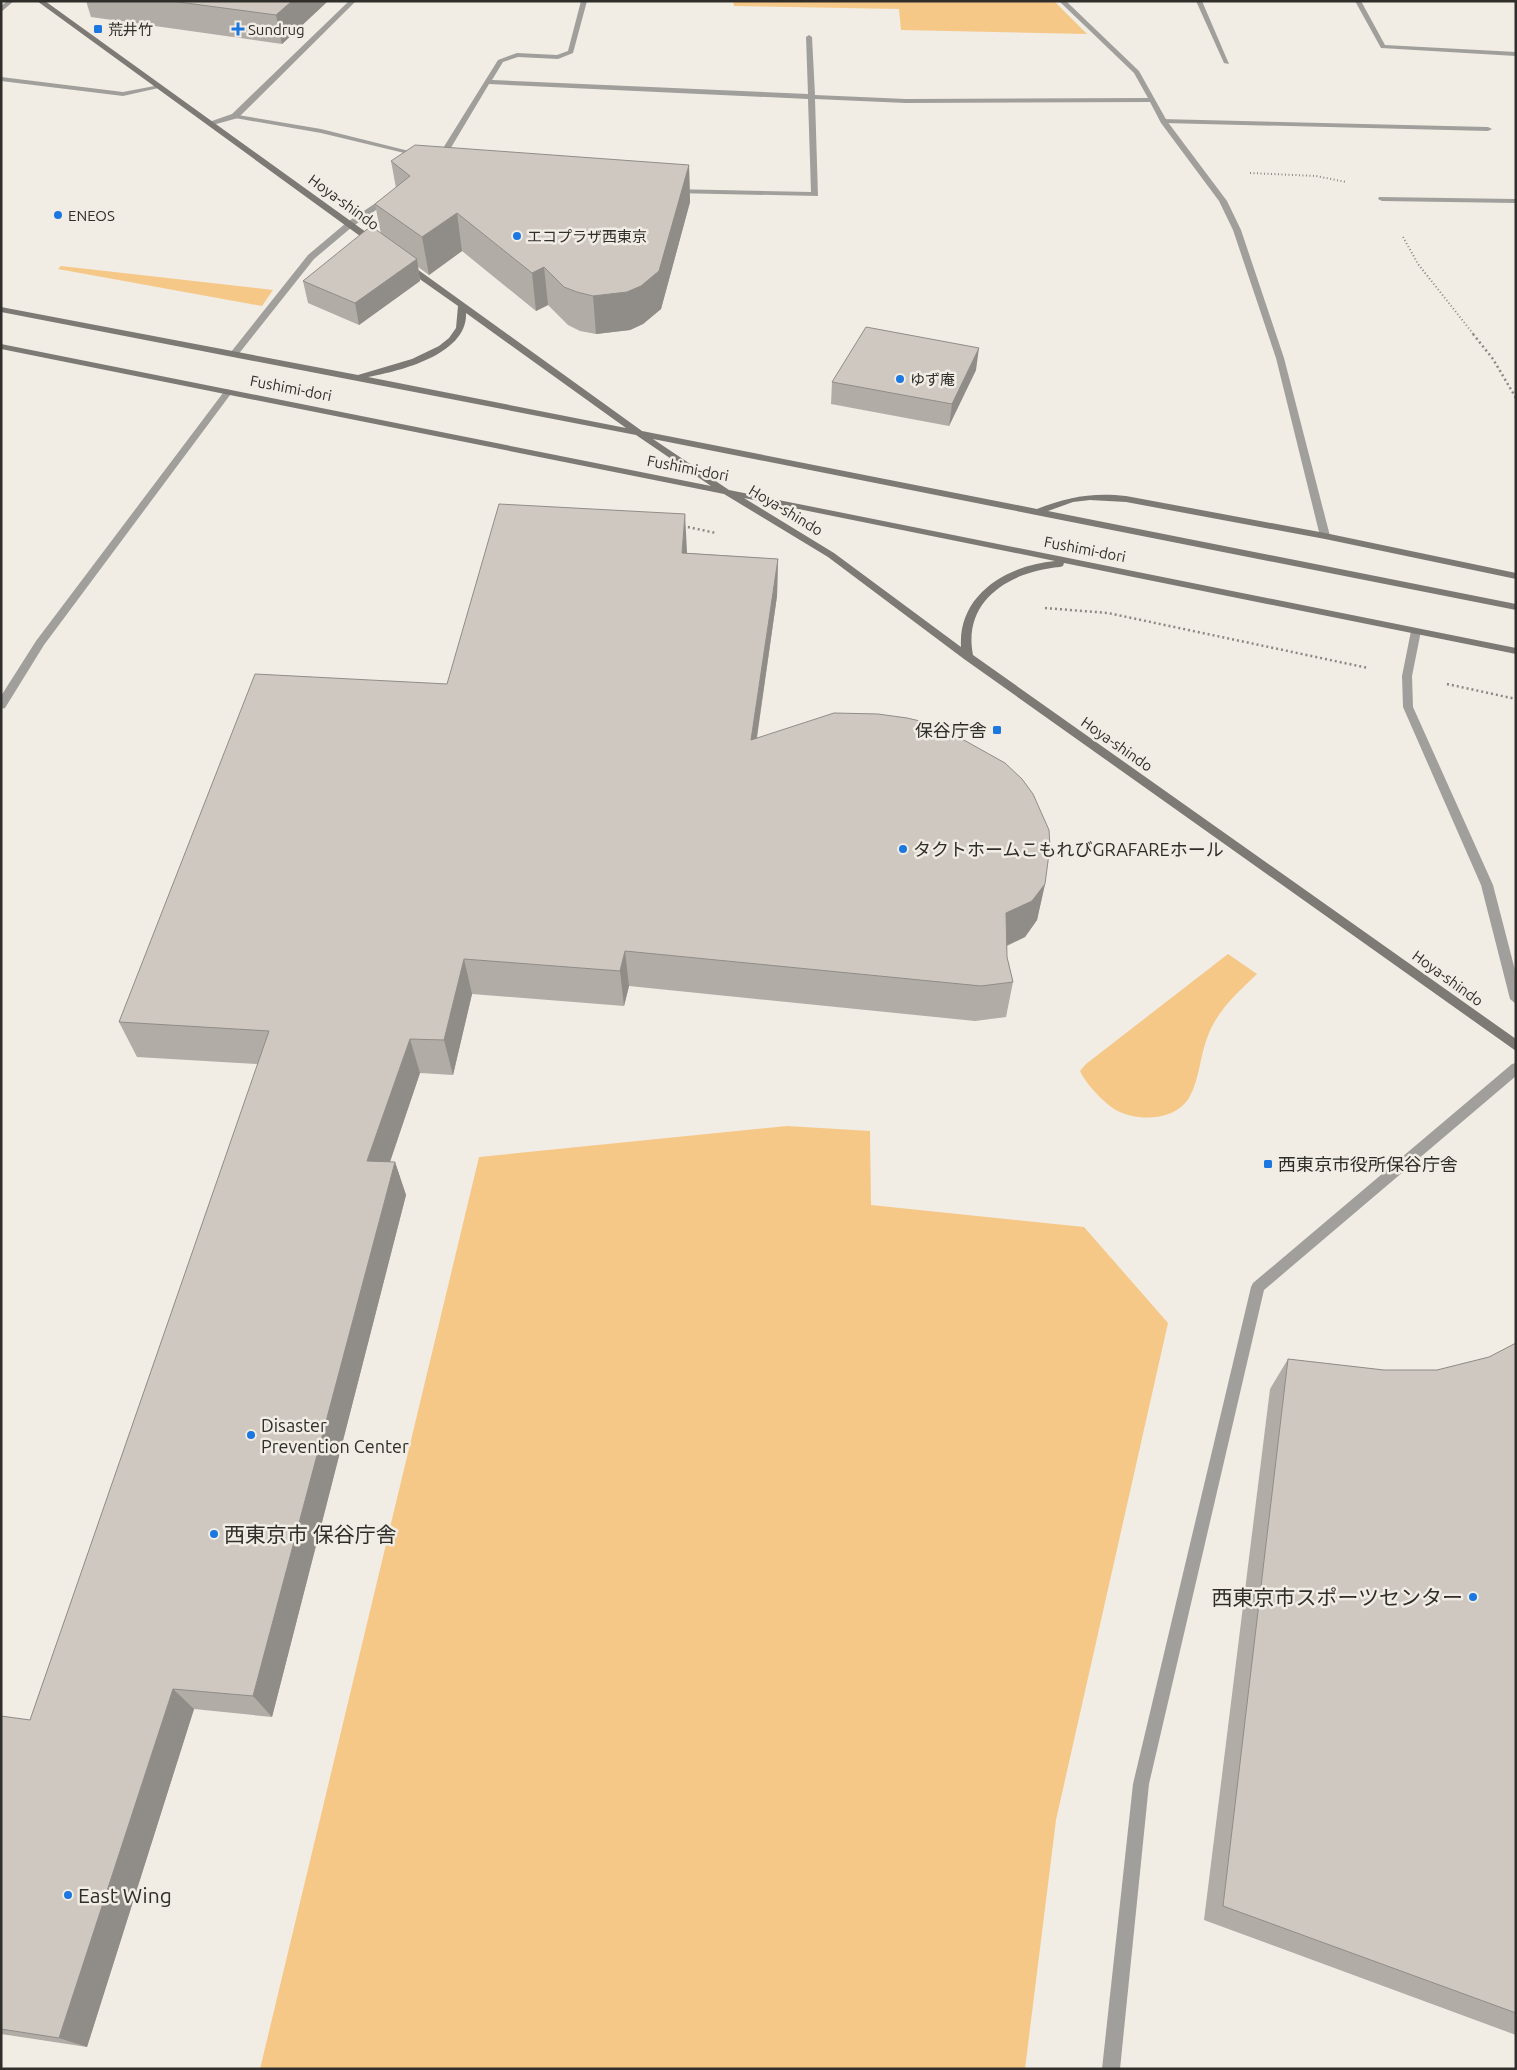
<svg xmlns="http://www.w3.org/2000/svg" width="1517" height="2070" font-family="Ubuntu,'Noto Sans JP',sans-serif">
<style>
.green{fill:#f6c888}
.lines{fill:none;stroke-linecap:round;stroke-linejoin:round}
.path-far1{stroke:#8c8883;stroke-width:2;stroke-dasharray:1 2.5;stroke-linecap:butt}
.path{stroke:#8c8883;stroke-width:2.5;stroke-dasharray:2 3;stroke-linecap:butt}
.lane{fill:#a19f9b;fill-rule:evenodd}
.street{fill:#a19f9b;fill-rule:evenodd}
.secondary{fill:#7d7975;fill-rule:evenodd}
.wall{fill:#b1aca6}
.shaded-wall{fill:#908c87}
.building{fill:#cec8c1;stroke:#908c87}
.poi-dot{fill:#1b78e1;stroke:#f1ece4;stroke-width:2}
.labels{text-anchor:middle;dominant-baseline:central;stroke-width:5;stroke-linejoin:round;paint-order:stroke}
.far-poi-label{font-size:15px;fill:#302e2b;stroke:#f1ece4;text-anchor:start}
.far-street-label{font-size:15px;fill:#302e2b;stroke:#f1ece4}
.poi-label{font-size:18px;fill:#302e2b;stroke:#f1ece4;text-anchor:start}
.near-poi-label{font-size:21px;fill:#302e2b;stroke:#f1ece4;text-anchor:start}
</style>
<rect width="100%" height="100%" fill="#f1ece4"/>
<!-- green -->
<path class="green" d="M733 1H1054L1087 34 901 30 899 9 734 6Z
M61 266 273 290 262 306 58 269Z
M1228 954 1257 974C1238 992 1219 1009 1209 1033 1200 1053 1200 1079 1189 1098 1175 1121 1137 1122 1116 1110 1105 1104 1085 1083 1080 1071L1086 1064Z
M787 1126 870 1131 871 1205 1084 1227 1168 1323 1056 1820 1025 2069H260L479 1157Z"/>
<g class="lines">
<!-- path-far1 -->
<path class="path-far1" d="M1250 173 1316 176 1346 182
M1403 237 1418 264 1474 335"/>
<!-- path -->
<path class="path" d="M1473 334 1493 359 1516 398
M683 526 716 533
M1045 608 1108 613 1368 668
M1447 684 1516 699"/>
<!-- lane -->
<path class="lane" d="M1196 1H1202L1229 64 1224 63Z
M1 77 123 92 160 85 163 87 123 96 1 81Z
M232 114 321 129 425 155 421 157 321 133 235 118 231 116Z
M1161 119 1488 127 1492 129 1488 131 1164 123H1161Z"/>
<!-- street -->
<path class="street" d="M7 1H14L1 12V6Z
M349 1H356L238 118 209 126V122L232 114Z
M581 1H587L573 53 558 59 518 57 503 62 492 80 808 94 806 37 809 35 812 37 815 95 906 99 1148 98 1134 73 1059 1H1066L1139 71 1167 121 1227 201 1241 230 1284 358 1330 536 1328 538 1325 539 1320 536 1276 358 1233 230 1219 201 1161 123 1150 102 906 103 815 99 818 196 674 193 670 191 671 189 811 192 808 99 489 84 443 161 436 163 435 161 498 60 517 53 557 55 568 51Z
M1355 1H1361L1385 45 1516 52V56L1381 48Z
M386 196 393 198 352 227 314 259 237 356H231V352L308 255 346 223Z
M1379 197 1516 199V203L1382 201 1378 199Z
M226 389 233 391 44 645 5 708 1 709V696L36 641Z
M1416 628 1421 631 1412 676 1413 707 1493 885 1516 974V1004L1510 999 1481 885 1403 707 1402 676 1411 631Z
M1516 1063V1076L1264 1290 1149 1784 1120 2069H1102L1133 1784 1251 1287 1253 1283 1512 1064Z"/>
<!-- secondary -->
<path class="secondary" d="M37 1H45L377 240V244H371Z
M404 264H410L642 431 1037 509C1067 497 1093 492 1126 496L1325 533 1516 573V579L1325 539 1126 502 1090 500 1073 502 1048 511 1516 604V610L653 439 729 490 1516 648V654L1064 563 1063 566 1060 567C1012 571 962 599 973 655L1516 1039V1051L964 659 828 557 724 494 1 349V344L711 486 636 435 1 312V307L358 375 412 359 439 346 449 338 456 328 458 306 404 268ZM466 313 626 428 368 377C401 371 468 354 466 313ZM744 498 1055 561C1009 565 958 593 961 647L834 553Z"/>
</g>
<!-- wall -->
<path class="wall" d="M86 1H328L282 44 91 17Z
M391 161 689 165 690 202 661 309 643 324 630 330 596 334 580 331 568 325 548 305 536 311 462 251 429 275 418 267 420 281 359 325 308 303 303 281 381 234 375 204 396 188Z
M976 370 949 426 831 404 832 382Z
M687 553 778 559 777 596 757 738 1045 884 1037 920 1025 937 1007 946V957L1013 982 1006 1017 975 1021 629 986 624 1006 472 994 453 1075 420 1073 390 1162H395L406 1195 272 1717 194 1709 87 2047 1 2034V1716L30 1720 258 1064 137 1057 119 1022 447 684Z
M1516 1343V2035L1204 1920 1270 1389 1288 1359 1384 1370H1437L1489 1357Z"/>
<!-- shaded-wall -->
<path class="shaded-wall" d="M292 1H328L282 44 276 15Z
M689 165 690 202 661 309 643 324 630 330 596 334 593 296Z
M457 213 462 251 429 275 422 237Z
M417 259 420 281 359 325 355 303Z
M544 267 548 305 536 311 532 273Z
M979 348 976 370 949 426 952 404Z
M685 514 687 552 684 591 682 553Z
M778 559 777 596 751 777V740Z
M1045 884 1037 920 1025 937 999 949 1006 913Z
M625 951 629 986 624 1006 620 971Z
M464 959 472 994 453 1075 444 1040Z
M410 1039 420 1073 379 1194 367 1161Z
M395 1162 406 1195 272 1717 253 1696Z
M173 1689 194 1709 87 2047 59 2038Z"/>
<!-- building -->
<path class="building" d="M171 1H292L276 15Z
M415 145 689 165 659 271 641 286 627 292 593 296 577 292 564 287 544 267 532 273 457 213 422 237 375 204 410 176 391 161Z
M371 226 417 259 355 303 303 281Z
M866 327 979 348 952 404 832 382Z
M499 504 685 514 682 553 778 559 751 740 834 713 878 714 907 718 937 725 1005 763 1022 779 1033 794 1049 830 1050 846 1045 884 1032 901 1006 913 1007 957 1013 982 981 986 625 951 620 971 464 959 444 1040 410 1039 367 1161 395 1162 253 1696 173 1689 59 2038 1 2029V1716L30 1720 269 1031 119 1022 255 674 447 684Z
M1516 1343V2013L1223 1906 1288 1359 1384 1370H1437L1489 1357Z"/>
<!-- markers -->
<g class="poi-dot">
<rect x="93" y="24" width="10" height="10" rx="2.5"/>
<path d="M235.5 21.5h5v5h5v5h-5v5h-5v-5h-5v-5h5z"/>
<circle cx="58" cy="215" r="5"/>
<circle cx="517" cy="236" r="5"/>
<circle cx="900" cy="379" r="5"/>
<rect x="992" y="725" width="10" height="10" rx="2.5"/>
<circle cx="903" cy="849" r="5"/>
<rect x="1263" y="1159" width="10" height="10" rx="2.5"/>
<circle cx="251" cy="1435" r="5"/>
<circle cx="214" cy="1534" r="5"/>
<circle cx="1473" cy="1597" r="5"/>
<circle cx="68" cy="1895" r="5"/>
</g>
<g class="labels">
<!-- far-poi labels -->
<g class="far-poi-label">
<text x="108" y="29">荒井竹</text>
<text x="248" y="29">Sundrug</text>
<text x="68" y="215">ENEOS</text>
<text x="527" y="236">エコプラザ西東京</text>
<text x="910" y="379">ゆず庵</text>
</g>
<!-- far-street labels -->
<g class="far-street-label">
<text transform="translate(344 202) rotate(36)">Hoya-shindo</text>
<text transform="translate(291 388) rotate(11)">Fushimi-dori</text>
<text transform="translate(688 468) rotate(11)">Fushimi-dori</text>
<text transform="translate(786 510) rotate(31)">Hoya-shindo</text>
<text transform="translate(1085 549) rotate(11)">Fushimi-dori</text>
<text transform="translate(1117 744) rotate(35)">Hoya-shindo</text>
<text transform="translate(1448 978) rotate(36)">Hoya-shindo</text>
</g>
<!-- poi labels -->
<g class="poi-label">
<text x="987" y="730" text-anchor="end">保谷庁舎</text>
<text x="913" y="849">タクトホームこもれびGRAFAREホール</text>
<text x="1278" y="1164">西東京市役所保谷庁舎</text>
<text x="261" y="1425">Disaster<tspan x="261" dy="21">Prevention Center</tspan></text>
</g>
<!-- near-poi labels -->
<g class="near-poi-label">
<text x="224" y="1534">西東京市 保谷庁舎</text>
<text x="1463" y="1597" text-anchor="end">西東京市スポーツセンター</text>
<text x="78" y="1895">East Wing</text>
</g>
</g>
<!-- border -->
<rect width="1517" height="2070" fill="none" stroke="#302e2b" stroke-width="5"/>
</svg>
